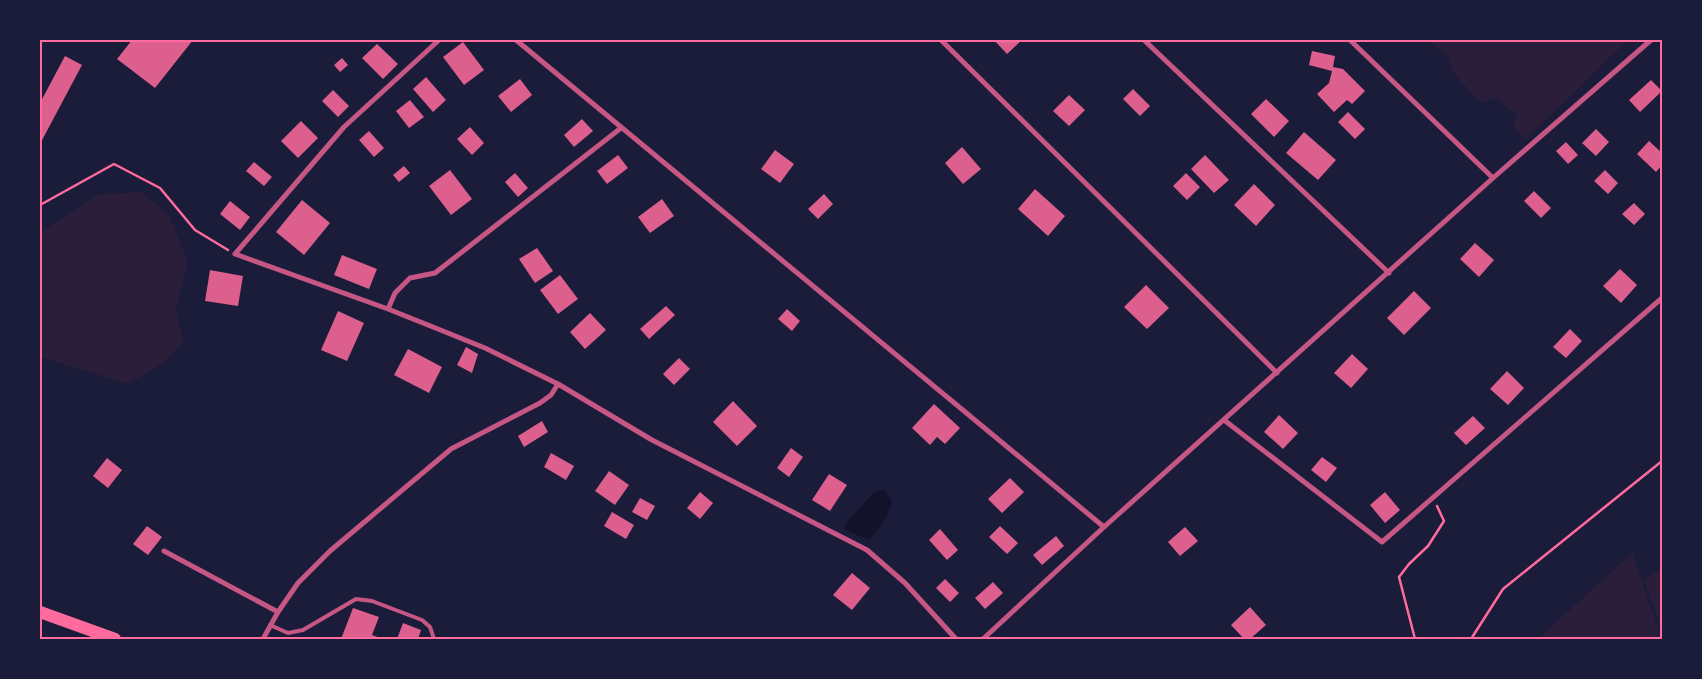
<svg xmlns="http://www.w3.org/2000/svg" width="1702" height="679" font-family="'PT Sans Narrow',sans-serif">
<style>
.green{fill:#2a1e3b}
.water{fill:#12122b}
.building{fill:#dd5f8e}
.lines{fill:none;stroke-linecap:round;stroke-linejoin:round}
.path{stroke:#ff6b9d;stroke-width:2.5}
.service{stroke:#c65784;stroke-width:4}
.minor{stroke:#c65784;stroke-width:5}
.primary{stroke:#ff6b9d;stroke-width:12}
.neatline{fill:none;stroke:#ff6b9d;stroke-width:2}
</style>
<rect width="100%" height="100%" fill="#1b1b3a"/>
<!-- green -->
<path class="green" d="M1429 40H1628L1526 139 1513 127 1517 116 1496 98 1480 103 1452 71 1448 57Z
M142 192 169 215 188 262 176 310 183 340 168 360 128 384 40 357V233L100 194Z
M1632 553 1662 639H1538Z
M1662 568V630L1644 580Z"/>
<!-- water -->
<path class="water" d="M885 490 892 502 887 517 869 540 844 529 849 520 874 492Z"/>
<!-- building -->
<path class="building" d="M132 40H193L155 88 117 59Z
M994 40H1022L1007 54Z
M463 42 484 70 464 85 443 57Z
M377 44 398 64 383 79 362 58Z
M1312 51 1335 56 1333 67 1343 69 1365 91 1352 104 1347 100 1334 112 1317 94 1329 83 1332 71 1309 65Z
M65 56 82 65 40 144V103Z
M342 58 348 65 340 72 334 65Z
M426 77 446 100 433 112 413 89Z
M520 79 532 95 511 112 498 96Z
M1651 80 1662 91 1640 112 1629 100Z
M1133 89 1150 106 1140 116 1123 99Z
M333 90 349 106 338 117 322 101Z
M1069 95 1085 110 1069 126 1053 111Z
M1266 99 1289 121 1274 137 1251 114Z
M410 100 424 117 409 128 396 111Z
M1348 112 1365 129 1355 139 1338 122Z
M582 119 593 131 574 147 564 135Z
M301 121 318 138 298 158 281 141Z
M470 127 484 143 472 155 457 139Z
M1596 129 1609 142 1596 156 1582 143Z
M369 131 384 148 374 157 359 140Z
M1304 132 1336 160 1318 180 1286 153Z
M1649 141 1662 153V165L1656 172 1637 154Z
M1566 142 1578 155 1568 164 1556 151Z
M962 147 981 169 963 184 945 163Z
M775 150 794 164 780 183 761 169Z
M618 155 628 168 607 184 597 171Z
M1205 155 1229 180 1214 193 1191 169Z
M254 162 272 177 264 186 246 171Z
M404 166 410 173 399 182 393 175Z
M450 170 472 199 451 215 429 186Z
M1605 170 1618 183 1608 194 1594 181Z
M515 173 528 188 518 197 505 182Z
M1186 173 1200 187 1187 200 1173 186Z
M1254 184 1275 205 1256 226 1234 205Z
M1035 189 1065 216 1048 236 1018 209Z
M1534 191 1551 208 1541 218 1524 201Z
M824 194 833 204 818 219 808 209Z
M662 199 674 216 650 233 638 217Z
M302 200 330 223 304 255 276 232Z
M230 201 250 217 240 230 220 214Z
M1634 203 1645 214 1634 225 1622 214Z
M1475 243 1494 260 1479 277 1460 259Z
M537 248 553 271 535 283 519 259Z
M342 255 377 269 369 289 334 275Z
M1620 269 1637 285 1621 303 1603 286Z
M210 270 243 276 238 306 205 301Z
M560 275 578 299 558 314 540 290Z
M1146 285 1169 308 1147 329 1124 307Z
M1414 291 1431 308 1404 335 1387 318Z
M666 306 675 315 649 339 640 329Z
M787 309 800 321 792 331 778 319Z
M338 311 364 323 347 361 321 350Z
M590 313 606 330 585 349 570 332Z
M1570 329 1582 341 1566 358 1553 347Z
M466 347 478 354 472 373 457 365Z
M408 349 442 367 429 393 394 375Z
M1352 354 1368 369 1351 388 1334 373Z
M679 358 690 369 674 385 663 374Z
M1507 371 1524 388 1508 405 1490 389Z
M733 401 757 426 737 446 713 422Z
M934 404 960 428 945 444 937 437 930 445 912 428Z
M1279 415 1298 433 1283 449 1264 432Z
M1473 416 1485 428 1466 445 1454 433Z
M542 421 548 432 524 447 518 436Z
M791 448 803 457 789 477 777 468Z
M551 453 574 466 566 480 544 467Z
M1322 457 1337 468 1326 482 1311 470Z
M107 458 122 470 108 488 93 476Z
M609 471 629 485 615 505 595 491Z
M829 474 847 485 830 511 812 500Z
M1010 478 1024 492 1002 513 988 499Z
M700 492 713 503 700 519 687 508Z
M1385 492 1400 510 1385 523 1370 505Z
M640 498 655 506 647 520 632 512Z
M612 512 634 525 626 539 604 526Z
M147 526 162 537 148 555 133 544Z
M1000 526 1018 543 1007 554 989 537Z
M1185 527 1198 541 1180 556 1168 542Z
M940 529 958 550 947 560 929 540Z
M1056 536 1064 546 1042 565 1033 555Z
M852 573 870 588 852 610 833 595Z
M945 579 959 593 950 602 936 588Z
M993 582 1003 593 985 609 975 598Z
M1250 607 1266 625 1250 639H1244L1231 625Z
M353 608 379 617 372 635 383 639H341Z
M403 623 421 630 418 639H397Z"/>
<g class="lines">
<!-- path -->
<path class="path" d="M40 205 114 164 160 188 195 230 228 250
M1415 639 1399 577 1409 564 1428 546 1444 521 1437 506
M1471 639 1503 589 1662 461"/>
<!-- service -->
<path class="service" d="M270 625 288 633 303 630 356 599 372 601 422 620 430 627 434 639"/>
<!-- minor -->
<path class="minor" d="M439 40 344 127 235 254 388 309 433 327 485 348 558 384 652 440 867 550 905 583 956 639
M516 40 1104 527
M941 40 1277 373
M1144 40 1389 273
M1350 40 1493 178
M388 309 395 293 410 278 435 273 621 128
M1224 420 1382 542 1662 298
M164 551 278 612
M263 639 278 612 298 583 330 551 451 449 540 403 551 395 558 384
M983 639 1104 527 1493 178 1651 40"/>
<!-- primary -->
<path class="primary" d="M40 612 115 639"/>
</g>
<!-- border -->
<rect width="1702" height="679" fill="none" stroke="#1b1b3a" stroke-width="82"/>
<rect x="41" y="41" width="1620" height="597" class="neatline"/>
</svg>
